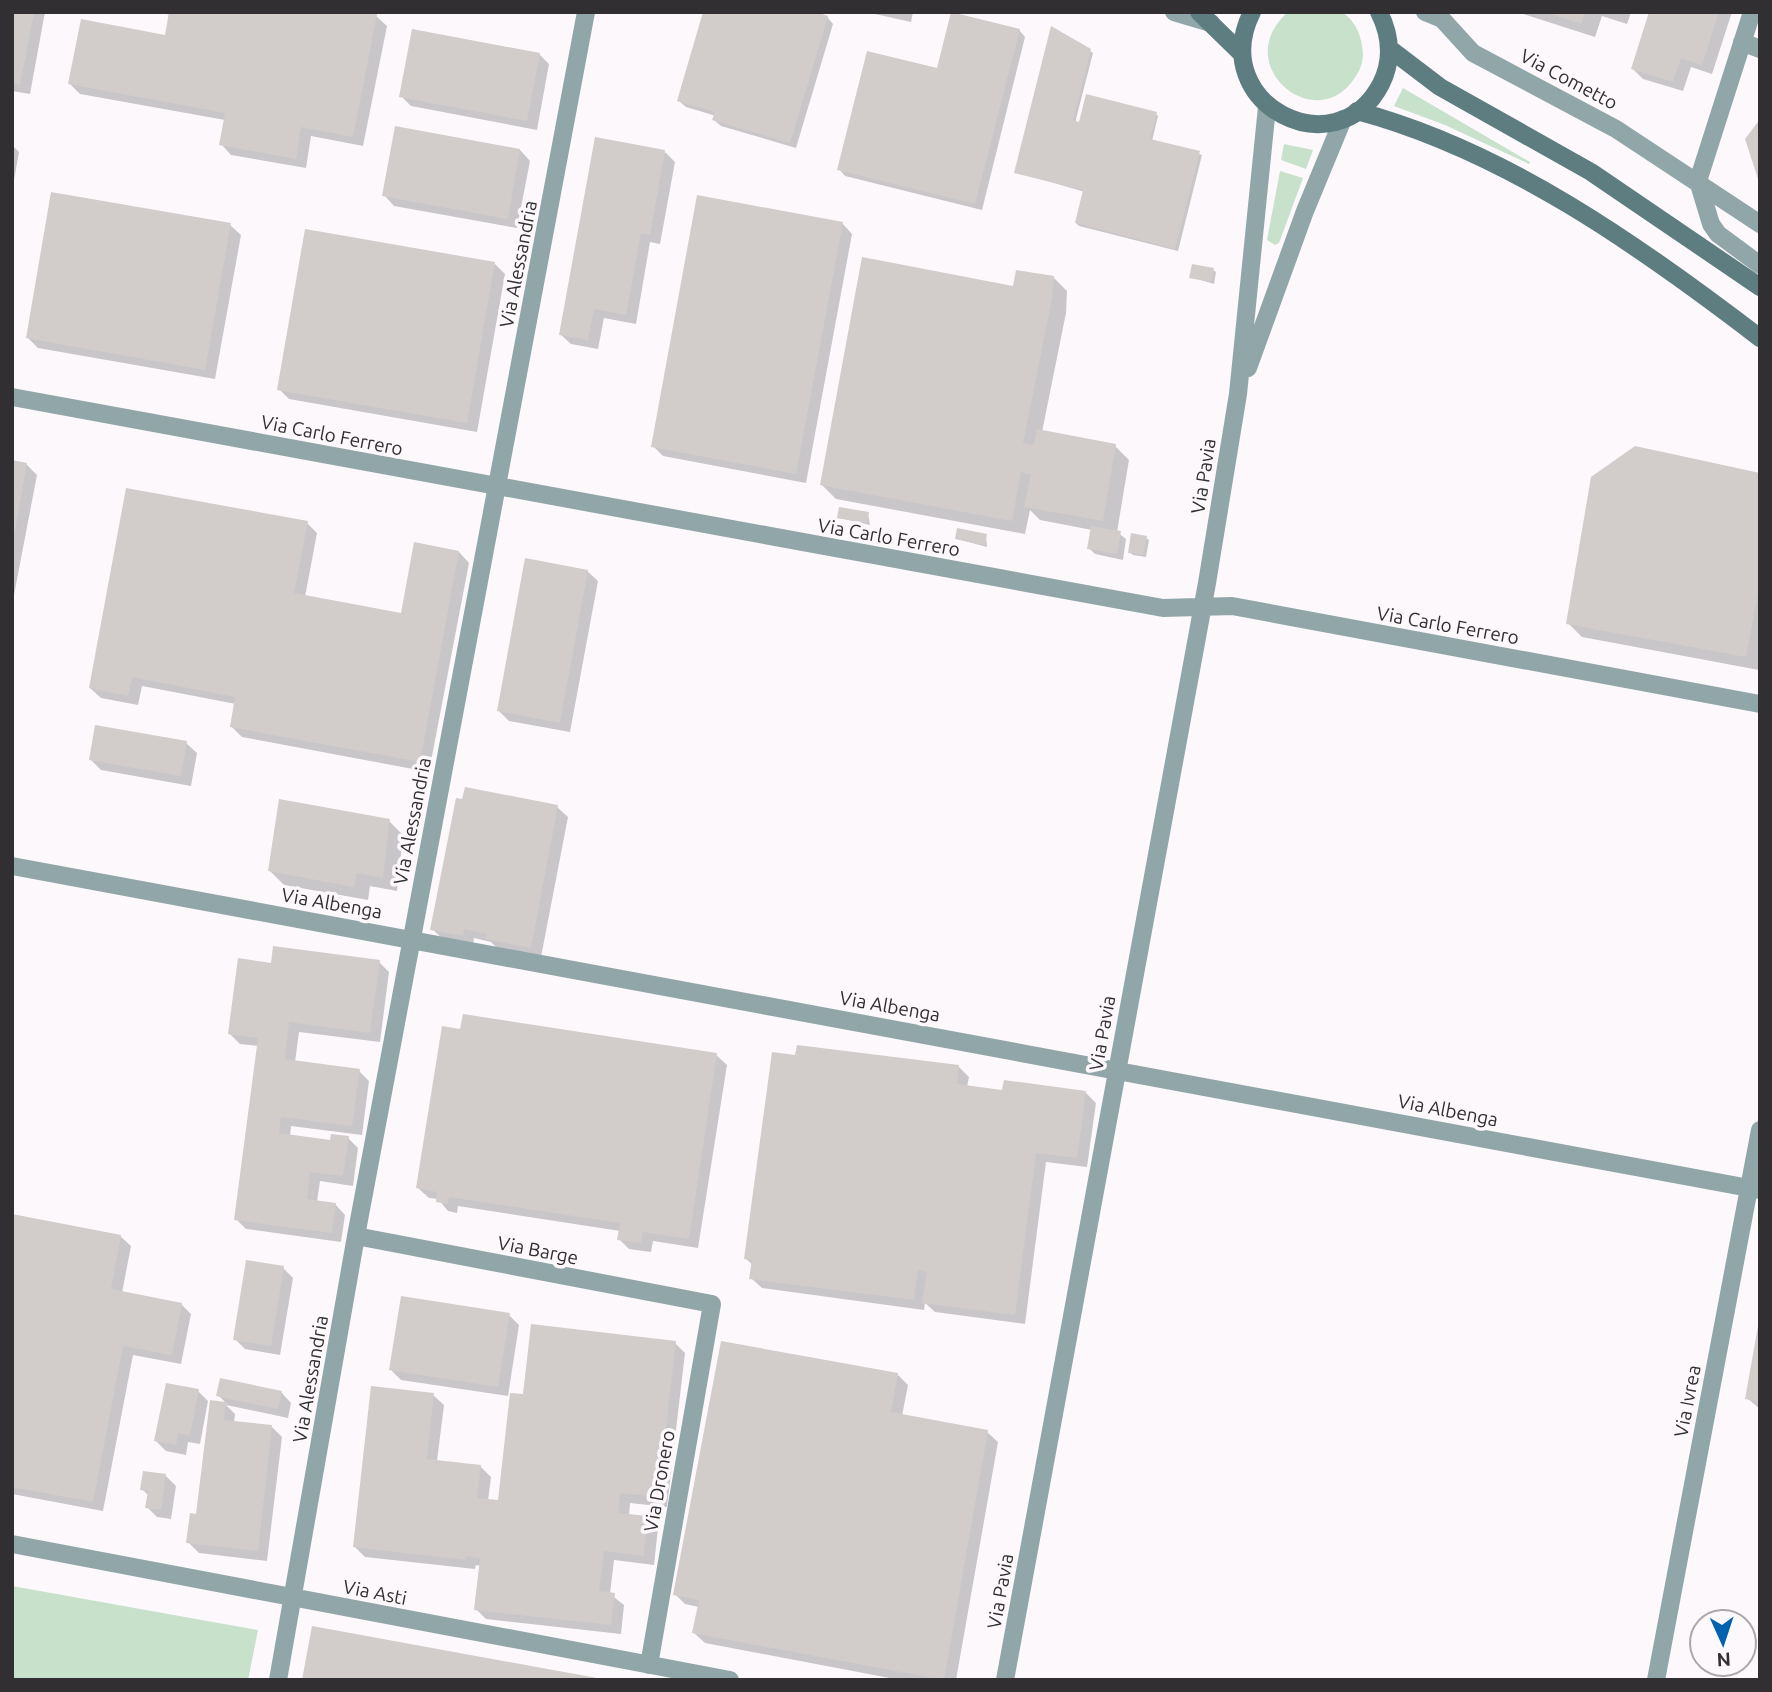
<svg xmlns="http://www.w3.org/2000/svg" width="1772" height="1692" font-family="Ubuntu,sans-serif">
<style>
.green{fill:#c7e1cb}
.shadow{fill:#0003}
.building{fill:#d2cdcb}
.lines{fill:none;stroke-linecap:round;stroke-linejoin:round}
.minor{stroke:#91a6a8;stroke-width:18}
.secondary{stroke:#5e7d80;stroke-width:18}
.labels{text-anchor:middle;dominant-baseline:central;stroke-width:7;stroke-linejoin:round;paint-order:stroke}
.street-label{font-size:19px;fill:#312f31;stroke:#fcf8fc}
</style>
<rect width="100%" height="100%" fill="#fcf8fc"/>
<!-- green -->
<path class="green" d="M1342 12C1356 21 1362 37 1363 54 1363 65 1358 74 1351 83 1311 133 1230 63 1288 12Z
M1403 88 1530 162 1529 164 1445 125 1394 106Z
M1284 144 1313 150 1306 169 1281 160Z
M1280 171 1303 178 1279 243 1275 245 1267 240Z
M12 1586 258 1630 248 1680H12Z"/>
<!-- shadow -->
<path class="shadow" d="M12 12H45L30 94 12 91Z
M158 12H359L376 16 387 26 363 146 311 136 306 168 231 155 221 144 225 120 80 94 70 84 166 37 170 15Z
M866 12H913L911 22Z
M1517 12H1631L1627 24 1602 16 1595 37Z
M1651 12H1732L1712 74 1691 67 1683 91 1643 79 1633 69Z
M827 17 833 24 796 148 721 126 714 120 716 116 686 107 679 101Z
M1019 30 1025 37 982 210 845 176 839 169Z
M1090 51 1093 53 1075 123 1156 114 1158 116 1152 141 1202 155 1178 251 1079 226 1076 223 1085 192 1016 172Z
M539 54 549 64 537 130 411 106 401 96Z
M12 145 19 152 12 191Z
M520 150 530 161 517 228 394 206 384 195Z
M665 152 675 162 660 244 650 242 636 324 604 318 598 349 571 344 560 334Z
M842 223 852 234 806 483 663 456 653 446Z
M230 225 241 235 215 379 38 348 28 338Z
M495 264 505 274 477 432 289 399 279 389Z
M1213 270 1216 272 1214 284 1191 277Z
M1053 277 1067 291 1066 313 1042 432 1115 446 1129 460 1117 532 1126 539 1123 560 1095 554 1089 548 1092 530 1040 520 1030 510 1025 534 836 499 822 485 1015 288Z
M12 462 26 464 37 475 14 595Z
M1760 475 1759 670 1582 637 1568 623Z
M868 514 870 525 839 518Z
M307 523 317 533 305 597 402 615 459 552 469 563 429 772 242 737 232 727 236 704 142 686 138 705 101 698 90 688Z
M986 535 987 547 957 539Z
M1146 538 1149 540 1146 557 1133 555 1130 552Z
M587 571 598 581 570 732 509 721 499 711Z
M186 743 197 753 191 786 101 770 91 760Z
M557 807 568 817 541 957 498 949 491 942 474 938 473 945 443 939 432 929Z
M389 821 403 835 397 891 370 886 368 900 284 885 270 871Z
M379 962 389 972 380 1042 299 1032 295 1062 359 1071 369 1081 362 1135 291 1126 290 1136 332 1142 348 1138 358 1148 353 1186 320 1181 317 1202 335 1204 345 1215 341 1242 246 1229 236 1219 259 1046 240 1044 230 1034 272 965Z
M462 1031 716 1055 727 1065 698 1248 653 1241 651 1252 629 1249 619 1239 620 1231 458 1206 457 1213 448 1211 438 1199 429 1198 418 1188Z
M959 1067 969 1077 967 1087 1004 1092H1085L1096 1103 1087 1167 1046 1162 1025 1324 935 1312 925 1303 924 1310 762 1288 751 1278 753 1265 746 1259Z
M12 1216 120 1236 131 1246 122 1293 181 1304 191 1314 181 1364 133 1355 103 1511 12 1494Z
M283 1268 293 1278 280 1355 245 1349 235 1339Z
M509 1315 519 1325 508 1396 401 1380 391 1370Z
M1760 1328V1409L1747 1398Z
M675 1343 685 1353 667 1507 630 1503 629 1516 648 1518 658 1528 654 1565 614 1560 610 1594 624 1605 621 1634 486 1619 476 1609 481 1566 476 1565 475 1569 365 1557 355 1547 433 1395 444 1405 437 1461 480 1466 491 1477 488 1501 500 1502 525 1396Z
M898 1375 908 1385 902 1416 987 1432 998 1442 956 1680H900L705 1643 694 1633 699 1607 685 1604 675 1594Z
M198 1391 208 1401 200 1444 188 1442 186 1455 166 1451 156 1441Z
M281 1392 291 1403 288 1418 226 1405 235 1414 234 1423 272 1427 282 1437 267 1561 199 1553 188 1542 198 1516 211 1402 227 1404 218 1395Z
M166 1476 176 1486 171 1519 157 1517 147 1507 149 1496 142 1489Z"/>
<!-- building -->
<path class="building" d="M12 12H34L20 85 12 83Z
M169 12 377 14 353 137 301 127 296 159 219 145 225 113 68 84 81 19 165 35Z
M703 12H816L828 16 790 143 712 120 715 112 677 101Z
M951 12 1020 29 975 204 837 170 867 51 937 68Z
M1545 12H1585L1581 24Z
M1649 12H1719L1702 65 1681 58 1673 82 1631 69Z
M1051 26 1091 49 1073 120 1079 122 1086 94 1157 112 1150 139 1200 151 1175 249 1075 223 1083 190 1014 173Z
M412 29 540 53 527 121 399 97Z
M1760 119V182H1759L1745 139Z
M395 126 520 149 508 219 382 196Z
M595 137 665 150 650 235 641 233 626 315 594 309 588 340 559 335Z
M51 192 231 223 205 370 26 338Z
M697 195 843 222 796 474 651 447Z
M305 229 495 262 467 423 277 390Z
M862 257 1013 286 1016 270 1054 276 1052 298 1023 443 1034 445 1037 429 1116 444 1103 521 1024 507 1031 474 1021 472 1012 521 820 485Z
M1192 264 1214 268 1211 282 1189 278Z
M1635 446 1760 473V582L1746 657 1566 624 1591 477Z
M12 460 27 463 14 536H12Z
M126 488 308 521 294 593 401 613 414 542 459 551 420 762 230 727 235 697 132 677 128 696 89 688Z
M839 507 869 512 867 523 837 518Z
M1091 526 1121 531 1117 554 1087 549Z
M957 528 987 534 985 545 955 539Z
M1131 533 1147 536 1143 555 1128 553Z
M525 558 588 570 560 723 497 711Z
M95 725 187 741 181 776 89 760Z
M465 787 558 805 531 948 486 939 487 934 464 929 463 936 430 930 456 798 462 799Z
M279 799 390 819 383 878 357 873 354 887 268 871Z
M273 946 380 960 370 1033 289 1022 285 1059 360 1069 352 1126 281 1117 279 1133 330 1140 331 1134 349 1136 343 1176 310 1172 307 1199 336 1203 332 1233 234 1220 258 1038 228 1034 238 958 271 963Z
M463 1014 717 1053 689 1239 643 1232 641 1243 617 1240 620 1223 449 1197 448 1204 436 1202 437 1192 416 1188 442 1026 460 1029Z
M797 1045 959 1065 957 1084 1002 1090 1004 1080 1086 1091 1077 1158 1036 1153 1015 1315 922 1303 927 1272 918 1270 914 1300 749 1279 752 1260 744 1259 772 1052 795 1055Z
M12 1214 121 1235 111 1289 182 1303 172 1355 123 1346 93 1502 12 1487Z
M246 1260 284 1266 271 1346 233 1340Z
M401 1296 510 1313 498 1387 389 1370Z
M531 1324 676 1341 658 1497 620 1493 618 1513 648 1516 644 1556 604 1551 599 1591 615 1593 611 1625 474 1610 480 1558 466 1556V1560L353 1547 371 1386 434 1393 427 1459 481 1465 477 1498 498 1500 510 1393 523 1394Z
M1758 1326H1760V1402L1745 1399Z
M721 1341 898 1373 891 1412 988 1430 944 1680 692 1633 699 1600 673 1595Z
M220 1378 282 1391 278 1409 216 1396Z
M166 1383 199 1389 190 1435 178 1433 176 1445 154 1441Z
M210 1400 226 1402 224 1420 272 1425 258 1551 186 1543 190 1513 196 1514Z
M143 1471 166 1474 161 1510 145 1508 148 1491 140 1490Z
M312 1626 597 1678V1680H302Z"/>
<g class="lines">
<!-- minor -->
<path class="minor" d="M1174 12 1211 23
M1425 12 1442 19 1473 53 1616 129 1760 224
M1752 12 1698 181 1711 224 1718 234 1760 265
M1742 42 1760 49
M1248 368 1305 211 1343 119
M12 397 1163 608 1232 606 1760 704
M12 866 1760 1190
M356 1236 712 1304 649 1665
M12 1544 730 1680
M278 1680 356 1236 586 12
M1005 1680 1207 583 1238 394 1267 107
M1656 1680 1760 1130"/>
<!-- secondary -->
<path class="secondary" d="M1199 12 1241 53
M1252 12C1206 104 1336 170 1381 84 1393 60 1391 36 1379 12
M1390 49 1440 87 1591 172 1760 287
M1357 111C1504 150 1640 246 1760 338"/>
</g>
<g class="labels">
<!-- street labels -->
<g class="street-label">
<text transform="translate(1569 79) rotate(28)">Via Cometto</text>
<text transform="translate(518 264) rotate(-79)">Via Alessandria</text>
<text transform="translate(332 435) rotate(11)">Via Carlo Ferrero</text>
<text transform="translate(1203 476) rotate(-81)">Via Pavia</text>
<text transform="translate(889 537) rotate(10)">Via Carlo Ferrero</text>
<text transform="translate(1448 625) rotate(10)">Via Carlo Ferrero</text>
<text transform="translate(412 821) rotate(-79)">Via Alessandria</text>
<text transform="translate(332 903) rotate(10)">Via Albenga</text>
<text transform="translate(890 1006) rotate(10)">Via Albenga</text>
<text transform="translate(1102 1033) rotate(-80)">Via Pavia</text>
<text transform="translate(1448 1110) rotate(11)">Via Albenga</text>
<text transform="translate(538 1250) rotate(11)">Via Barge</text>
<text transform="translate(310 1379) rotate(-80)">Via Alessandria</text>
<text transform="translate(1687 1401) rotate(-79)">Via Ivrea</text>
<text transform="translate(659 1481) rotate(-80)">Via Dronero</text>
<text transform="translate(1000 1591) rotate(-80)">Via Pavia</text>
<text transform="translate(375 1592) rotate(11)">Via Asti</text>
</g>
</g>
<!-- border -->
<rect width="1772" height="1692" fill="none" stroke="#312f31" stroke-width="28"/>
<!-- north arrow -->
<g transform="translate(1723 1643) rotate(177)"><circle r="33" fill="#fcf8fc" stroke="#aba8ab" stroke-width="2"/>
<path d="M0-5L12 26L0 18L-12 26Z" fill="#0262af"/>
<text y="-10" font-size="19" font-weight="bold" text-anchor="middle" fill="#312f31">N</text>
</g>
</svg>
